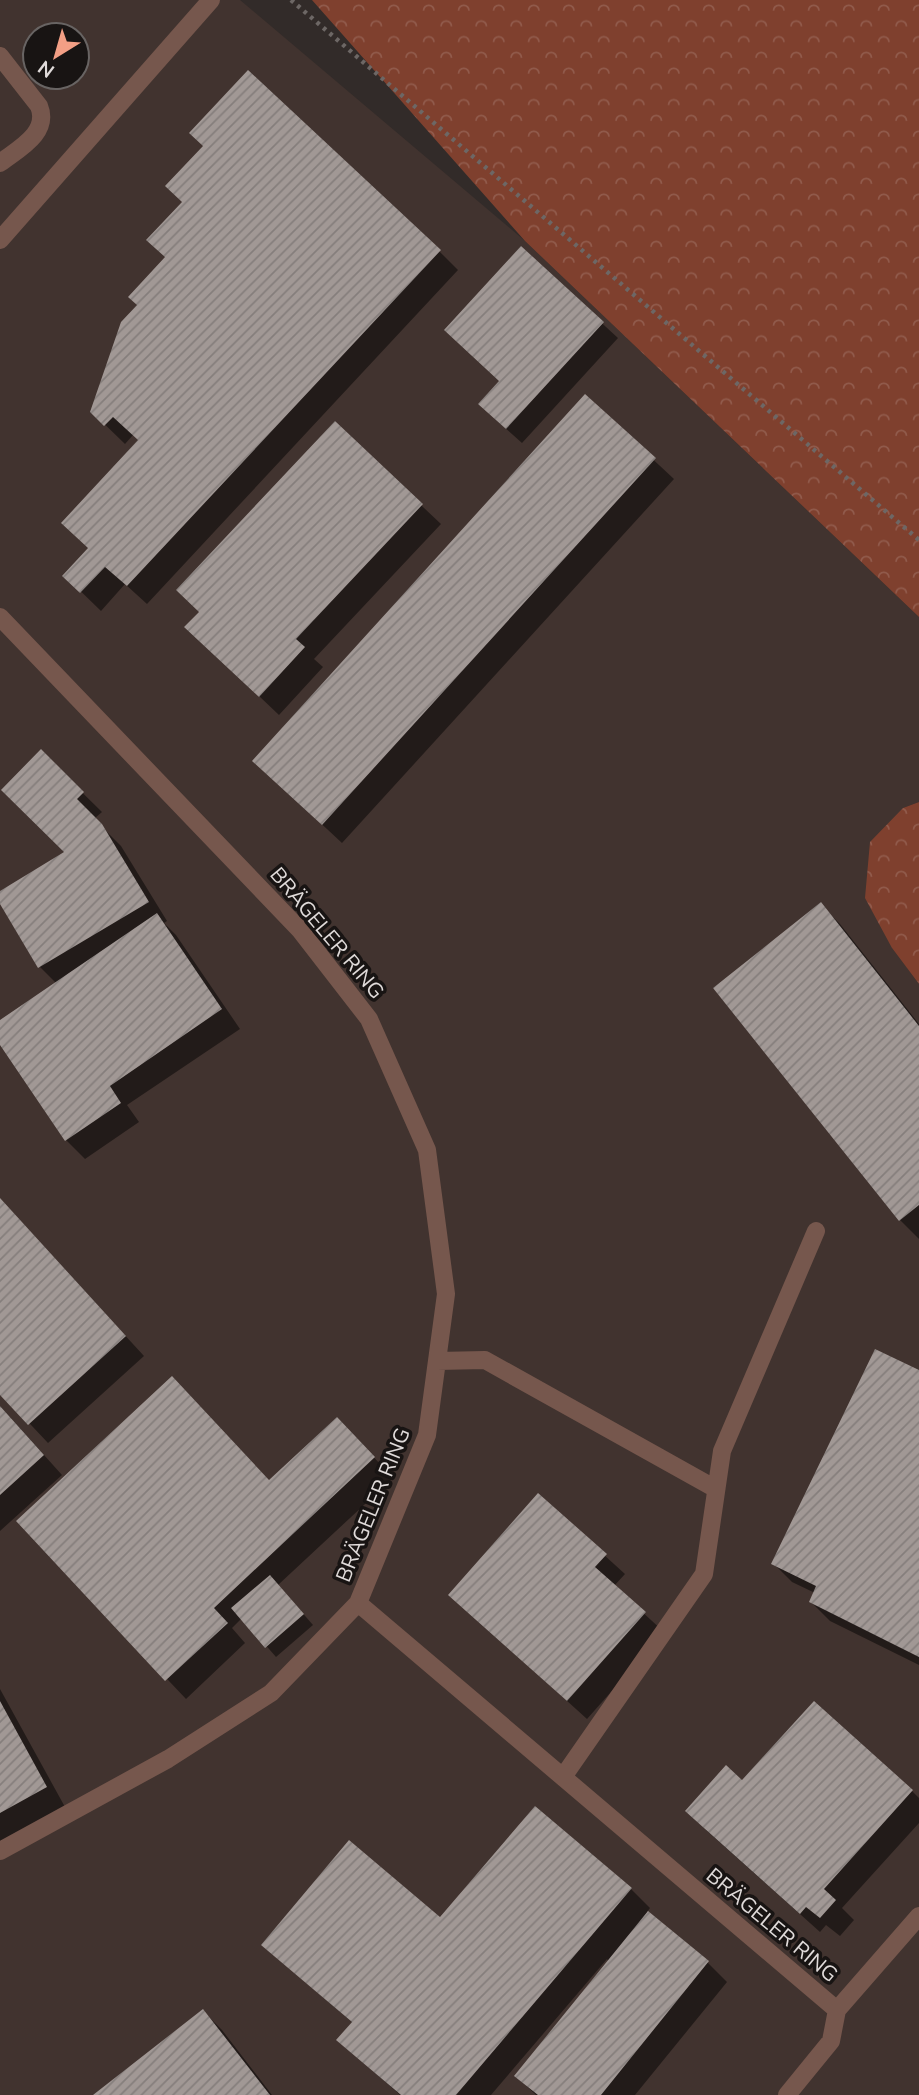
<svg xmlns="http://www.w3.org/2000/svg" width="919" height="2095" font-family="'Nunito Sans',sans-serif">
<style>
.built{fill:#41332f;fill-rule:evenodd}
.forest{fill:url(#forest-crowns)}
.shadow{fill:#0007}
.building{fill:url(#building-hatch)}
.lines{fill:none;stroke-linecap:round;stroke-linejoin:round}
.path{stroke:#6d6765;stroke-width:4.5;stroke-dasharray:3.5 5;stroke-linecap:butt}
.minor{stroke:#76574d;stroke-width:18}
.labels{text-anchor:middle;dominant-baseline:central;stroke-width:7;stroke-linejoin:round;paint-order:stroke}
.street-label{font-size:21px;fill:#e0dbda;stroke:#181413}
</style>
<defs>
<pattern id="forest-crowns" width="20" height="18" patternUnits="userSpaceOnUse" patternTransform="scale(1.75)"><rect width="20" height="18" fill="#7f402e"/><path d="M2 6a3 3 0 1 1 6 0M12 15a3 3 0 1 1 6 0" fill="none" stroke="#915b4c"/></pattern>
<pattern id="building-hatch" width="6" height="6" patternUnits="userSpaceOnUse" patternTransform="scale(1.75)"><rect width="6" height="6" fill="#a19895"/><path d="M-1 1l2-2M0 6l6-6M5 7l2-2" fill="none" stroke="#857e7c"/></pattern>
</defs>
<rect width="100%" height="100%" fill="#322b29"/>
<!-- built -->
<path class="built" d="M0 0H240L525 241 919 617V802L903 808 892 948 919 984V2095H0ZM35 35H77V77H35Z"/>
<!-- forest -->
<path class="forest" d="M312 0H919V617L525 241Z
M919 802V984L892 948 865 898 870 842 903 808Z"/>
<!-- shadow -->
<path class="shadow" d="M521 249 618 338 522 443 495 419Z
M439 251 458 270 147 604 125 584 101 611 65 576 90 549 140 441 133 435 125 444 92 412Z
M585 396 674 479 342 843 254 761Z
M335 424 441 524 314 659 323 667 279 715 206 646 201 613Z
M41 752 102 812 94 819 121 846 167 921 164 923 176 935 240 1029 127 1105 139 1122 85 1159 66 1140 0 1042V1022L57 984 40 967 0 901V893L67 853Z
M821 905 840 924 919 1024V1239L900 1220 716 988Z
M0 1203 20 1221 144 1356 48 1443 0 1392Z
M919 1372V1665L830 1621 811 1602 815 1593 792 1582 773 1563Z
M0 1406 62 1475 0 1531Z
M356 1438 393 1478 278 1585 313 1625 276 1657 242 1618 232 1628 245 1643 186 1699 18 1521 270 1482Z
M538 1495 625 1574 614 1586 664 1632 587 1719 450 1595Z
M0 1689 65 1807 0 1843Z
M743 1783 912 1791 919 1798V1823L842 1908 854 1920 840 1936 826 1925 820 1932 706 1830Z
M535 1808 631 1889 650 1908 647 1912 708 1963 727 1982 635 2095H536L516 2076 609 1962 607 1959 491 2095H400L339 2040 353 2023 263 1945 440 1920Z
M203 2011 222 2030 272 2095H95Z"/>
<!-- building -->
<path class="building" d="M248 70 441 250 127 586 105 567 80 593 62 576 88 548 61 523 138 440 113 417 104 426 90 412 121 322 137 305 128 297 165 257 146 240 182 202 165 186 203 146 189 133Z
M521 246 604 322 506 429 478 404 499 381 444 330Z
M585 394 656 458 322 825 252 761Z
M335 421 423 504 296 639 305 647 259 697 184 627 199 612 176 590Z
M41 749 84 792 77 799 102 824 149 902 38 968 0 904V891L64 852 1 790Z
M821 902 919 1026V1205L899 1221 713 988Z
M157 913 222 1009 110 1086 121 1103 65 1141 0 1045V1020Z
M0 1198 126 1336 28 1425 0 1395Z
M875 1349 919 1370V1657L809 1602 816 1586 771 1564Z
M172 1376 269 1480 337 1417 375 1457 214 1608 228 1623 165 1681 16 1521Z
M0 1406 44 1455 0 1495Z
M538 1493 607 1554 595 1567 646 1612 567 1701 448 1595Z
M270 1575 304 1614 265 1648 231 1608Z
M0 1701 47 1787 0 1813Z
M814 1701 913 1790 824 1889 836 1900 820 1918 806 1907 800 1914 685 1811 726 1765 742 1780Z
M535 1806 632 1888 456 2095H401L336 2040 352 2022 261 1945 349 1840 440 1917Z
M648 1911 709 1961 601 2095H538L514 2076Z
M203 2009 270 2095H93Z"/>
<g class="lines">
<!-- path -->
<path class="path" d="M291 0 919 540"/>
<!-- minor -->
<path class="minor" d="M0 56 39 106C50 133 18 149 0 163
M0 240 211 0
M0 617 300 930 369 1019 427 1150 446 1294 427 1435 358 1603
M437 1361 485 1360 716 1489
M563 1777 704 1574 722 1451 816 1231
M0 1851 168 1759 271 1693 358 1603 837 2010 919 1916
M787 2095 831 2041 837 2010"/>
</g>
<g class="labels">
<!-- street labels -->
<g class="street-label">
<text transform="translate(327 933) rotate(50)">BRÄGELER RING</text>
<text transform="translate(373 1505) rotate(-68)">BRÄGELER RING</text>
<text transform="translate(772 1925) rotate(40)">BRÄGELER RING</text>
</g>
</g>
<!-- north arrow -->
<g transform="translate(56 56) rotate(217)"><circle r="33" fill="#181413" stroke="#686463" stroke-width="2"/>
<path d="M0-5L12 26L0 18L-12 26Z" fill="#f39f85"/>
<text y="-10" font-size="19" font-weight="bold" text-anchor="middle" fill="#e0dbda">N</text>
</g>
</svg>
